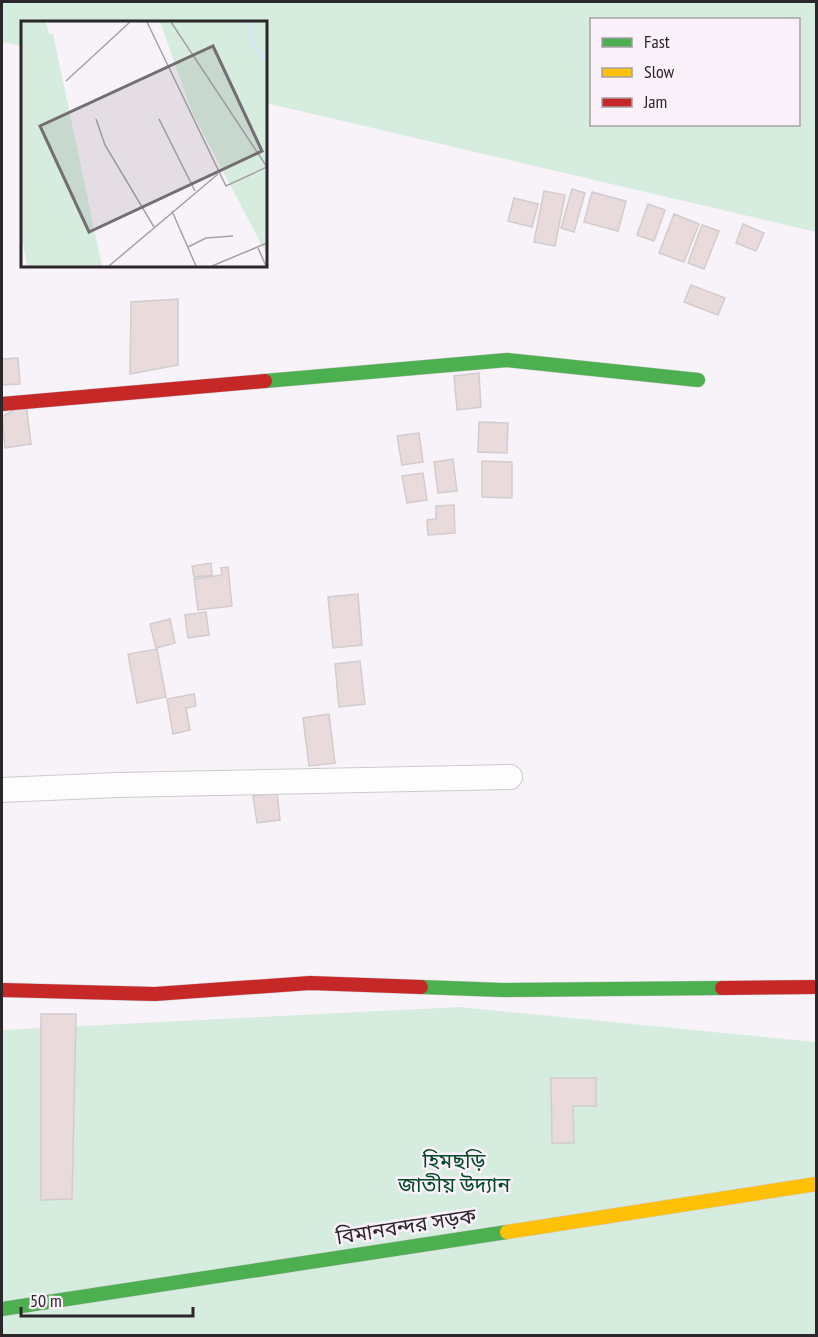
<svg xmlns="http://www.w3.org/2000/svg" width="818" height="1337" font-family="'PT Sans Narrow','Noto Sans Bengali',sans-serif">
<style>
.green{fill:#d6ecde;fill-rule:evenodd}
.building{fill:#e9dadb;stroke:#d1ccce;stroke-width:1.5}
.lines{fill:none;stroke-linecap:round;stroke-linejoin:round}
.street-casing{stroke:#cecace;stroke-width:26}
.fast-casing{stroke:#cecace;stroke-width:15}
.slow-casing{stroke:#cecace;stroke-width:15}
.jam-casing{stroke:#cecace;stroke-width:15}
.street{stroke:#fefdfe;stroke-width:24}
.fast{stroke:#4caf50;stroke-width:14}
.slow{stroke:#ffc107;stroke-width:14}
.jam{stroke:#c62828;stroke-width:14}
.labels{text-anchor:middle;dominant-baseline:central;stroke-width:5;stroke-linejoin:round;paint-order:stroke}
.park-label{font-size:21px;fill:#044926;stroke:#faf1fa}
.street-label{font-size:21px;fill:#2a262a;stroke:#faf1fa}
.inset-river{fill:none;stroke:#d7e5fb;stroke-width:3}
.inset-road{fill:none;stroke:#a6a1a6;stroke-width:1.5}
.view{fill:#726e72;fill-opacity:0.15;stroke:#726e72;stroke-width:3}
.inset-edge{fill:none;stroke:#2a262a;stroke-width:3}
</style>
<rect width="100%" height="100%" fill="#f8f3f8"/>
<!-- green -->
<path class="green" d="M2 2H816V232L266 103V22H22V46L2 42ZM592 20H798V124H592Z
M460 1007 816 1042V1335H2V1030Z"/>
<!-- building -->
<path class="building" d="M572 189 585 193 574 232 561 228Z
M544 191 565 195 555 246 534 242Z
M592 192 626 201 618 231 584 222Z
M514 198 538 204 532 227 508 221Z
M648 204 665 210 654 241 637 235Z
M674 214 699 224 684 262 659 253Z
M743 224 764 233 756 251 736 243Z
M702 225 719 231 704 269 688 263Z
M691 285 725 298 718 315 684 302Z
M178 299V365L130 374 131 302Z
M18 358 20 384 2 385V359Z
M479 373 481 407 457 410 454 376Z
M26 403 31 444 5 448 2 417Z
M479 422 508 423 507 453 478 452Z
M419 433 423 462 402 465 397 436Z
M453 459 457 491 438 493 434 462Z
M482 461 512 462V498L482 497Z
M423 473 427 500 407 503 402 476Z
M454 505 455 533 428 535 427 520 436 519V506Z
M211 563 212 575 194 577 192 566Z
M228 567 232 606 198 610 194 579 222 575 221 568Z
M358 594 362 645 333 648 328 597Z
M206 612 209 635 188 638 185 615Z
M170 619 175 643 156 648 150 624Z
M157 649 166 697 137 703 128 654Z
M360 661 365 704 339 707 335 664Z
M194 694 196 706 186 708 190 730 173 734 167 699Z
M329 714 335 763 309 766 303 718Z
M277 793 280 820 257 823 253 796Z
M41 1014H76L72 1199 41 1200Z
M551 1078H596V1106H573L574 1143H552Z"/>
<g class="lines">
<defs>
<path id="street" d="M2 790 117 785 510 777"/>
<path id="fast" d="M265 381 507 360 698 380
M421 987 502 990 722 988
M2 1309 507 1232"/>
<path id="slow" d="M507 1232 816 1184"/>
<path id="jam" d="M2 404 265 381
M722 988 816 987
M2 990 155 994 310 983 421 987"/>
</defs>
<!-- street casing -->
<use href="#street" class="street-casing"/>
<!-- fast casing -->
<use href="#fast" class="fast-casing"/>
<!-- slow casing -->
<use href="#slow" class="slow-casing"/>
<!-- jam casing -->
<use href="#jam" class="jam-casing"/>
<!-- street -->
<use href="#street" class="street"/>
<!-- fast -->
<use href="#fast" class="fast"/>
<!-- slow -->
<use href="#slow" class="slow"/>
<!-- jam -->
<use href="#jam" class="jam"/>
</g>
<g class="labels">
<!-- park labels -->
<g class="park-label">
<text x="454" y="1160">হিমছড়ি<tspan x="454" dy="24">জাতীয় উদ্যান</tspan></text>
</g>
<!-- street labels -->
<g class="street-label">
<text transform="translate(406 1226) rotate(-9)">বিমানবন্দর সড়ক</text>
</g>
</g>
<!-- overview -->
<g transform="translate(21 21)">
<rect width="246" height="246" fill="#f8f3f8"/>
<path d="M0 1H25L28 13H32L81 245H6L0 210ZM139 1H246V234L171 91Z" fill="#d6ecde"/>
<path class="inset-river" d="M230 1 229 13 235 29 246 41"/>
<path class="inset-road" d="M126 1 205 165 246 146 150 1M45 60 109 1M75 98 84 124 133 206M138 98 174 170M151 190 175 245M167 226 185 217 212 215M237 227 245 245M88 245 197 153M191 245 246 222"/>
<path class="view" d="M192 25 241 130 68 211 19 105Z"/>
<rect width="246" height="246" class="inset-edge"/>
</g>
<!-- border -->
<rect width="818" height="1337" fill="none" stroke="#2a262a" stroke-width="6"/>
<!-- legend -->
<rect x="590" y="18" width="210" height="108" fill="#faf1fa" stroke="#a7a0a7" stroke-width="1.5"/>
<rect x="602" y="38" width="30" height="9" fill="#4caf50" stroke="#a7a0a7" stroke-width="1.5"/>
<text x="644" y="48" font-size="18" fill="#2a262a">Fast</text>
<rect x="602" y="68" width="30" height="9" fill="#ffc107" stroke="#a7a0a7" stroke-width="1.5"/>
<text x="644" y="78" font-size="18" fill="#2a262a">Slow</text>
<rect x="602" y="98" width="30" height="9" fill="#c62828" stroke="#a7a0a7" stroke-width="1.5"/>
<text x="644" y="108" font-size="18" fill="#2a262a">Jam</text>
<!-- scale -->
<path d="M21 1307v9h172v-9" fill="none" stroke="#2a262a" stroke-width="3"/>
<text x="30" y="1307" font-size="18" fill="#2a262a" stroke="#faf1fa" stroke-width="4.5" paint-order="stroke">50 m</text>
</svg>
